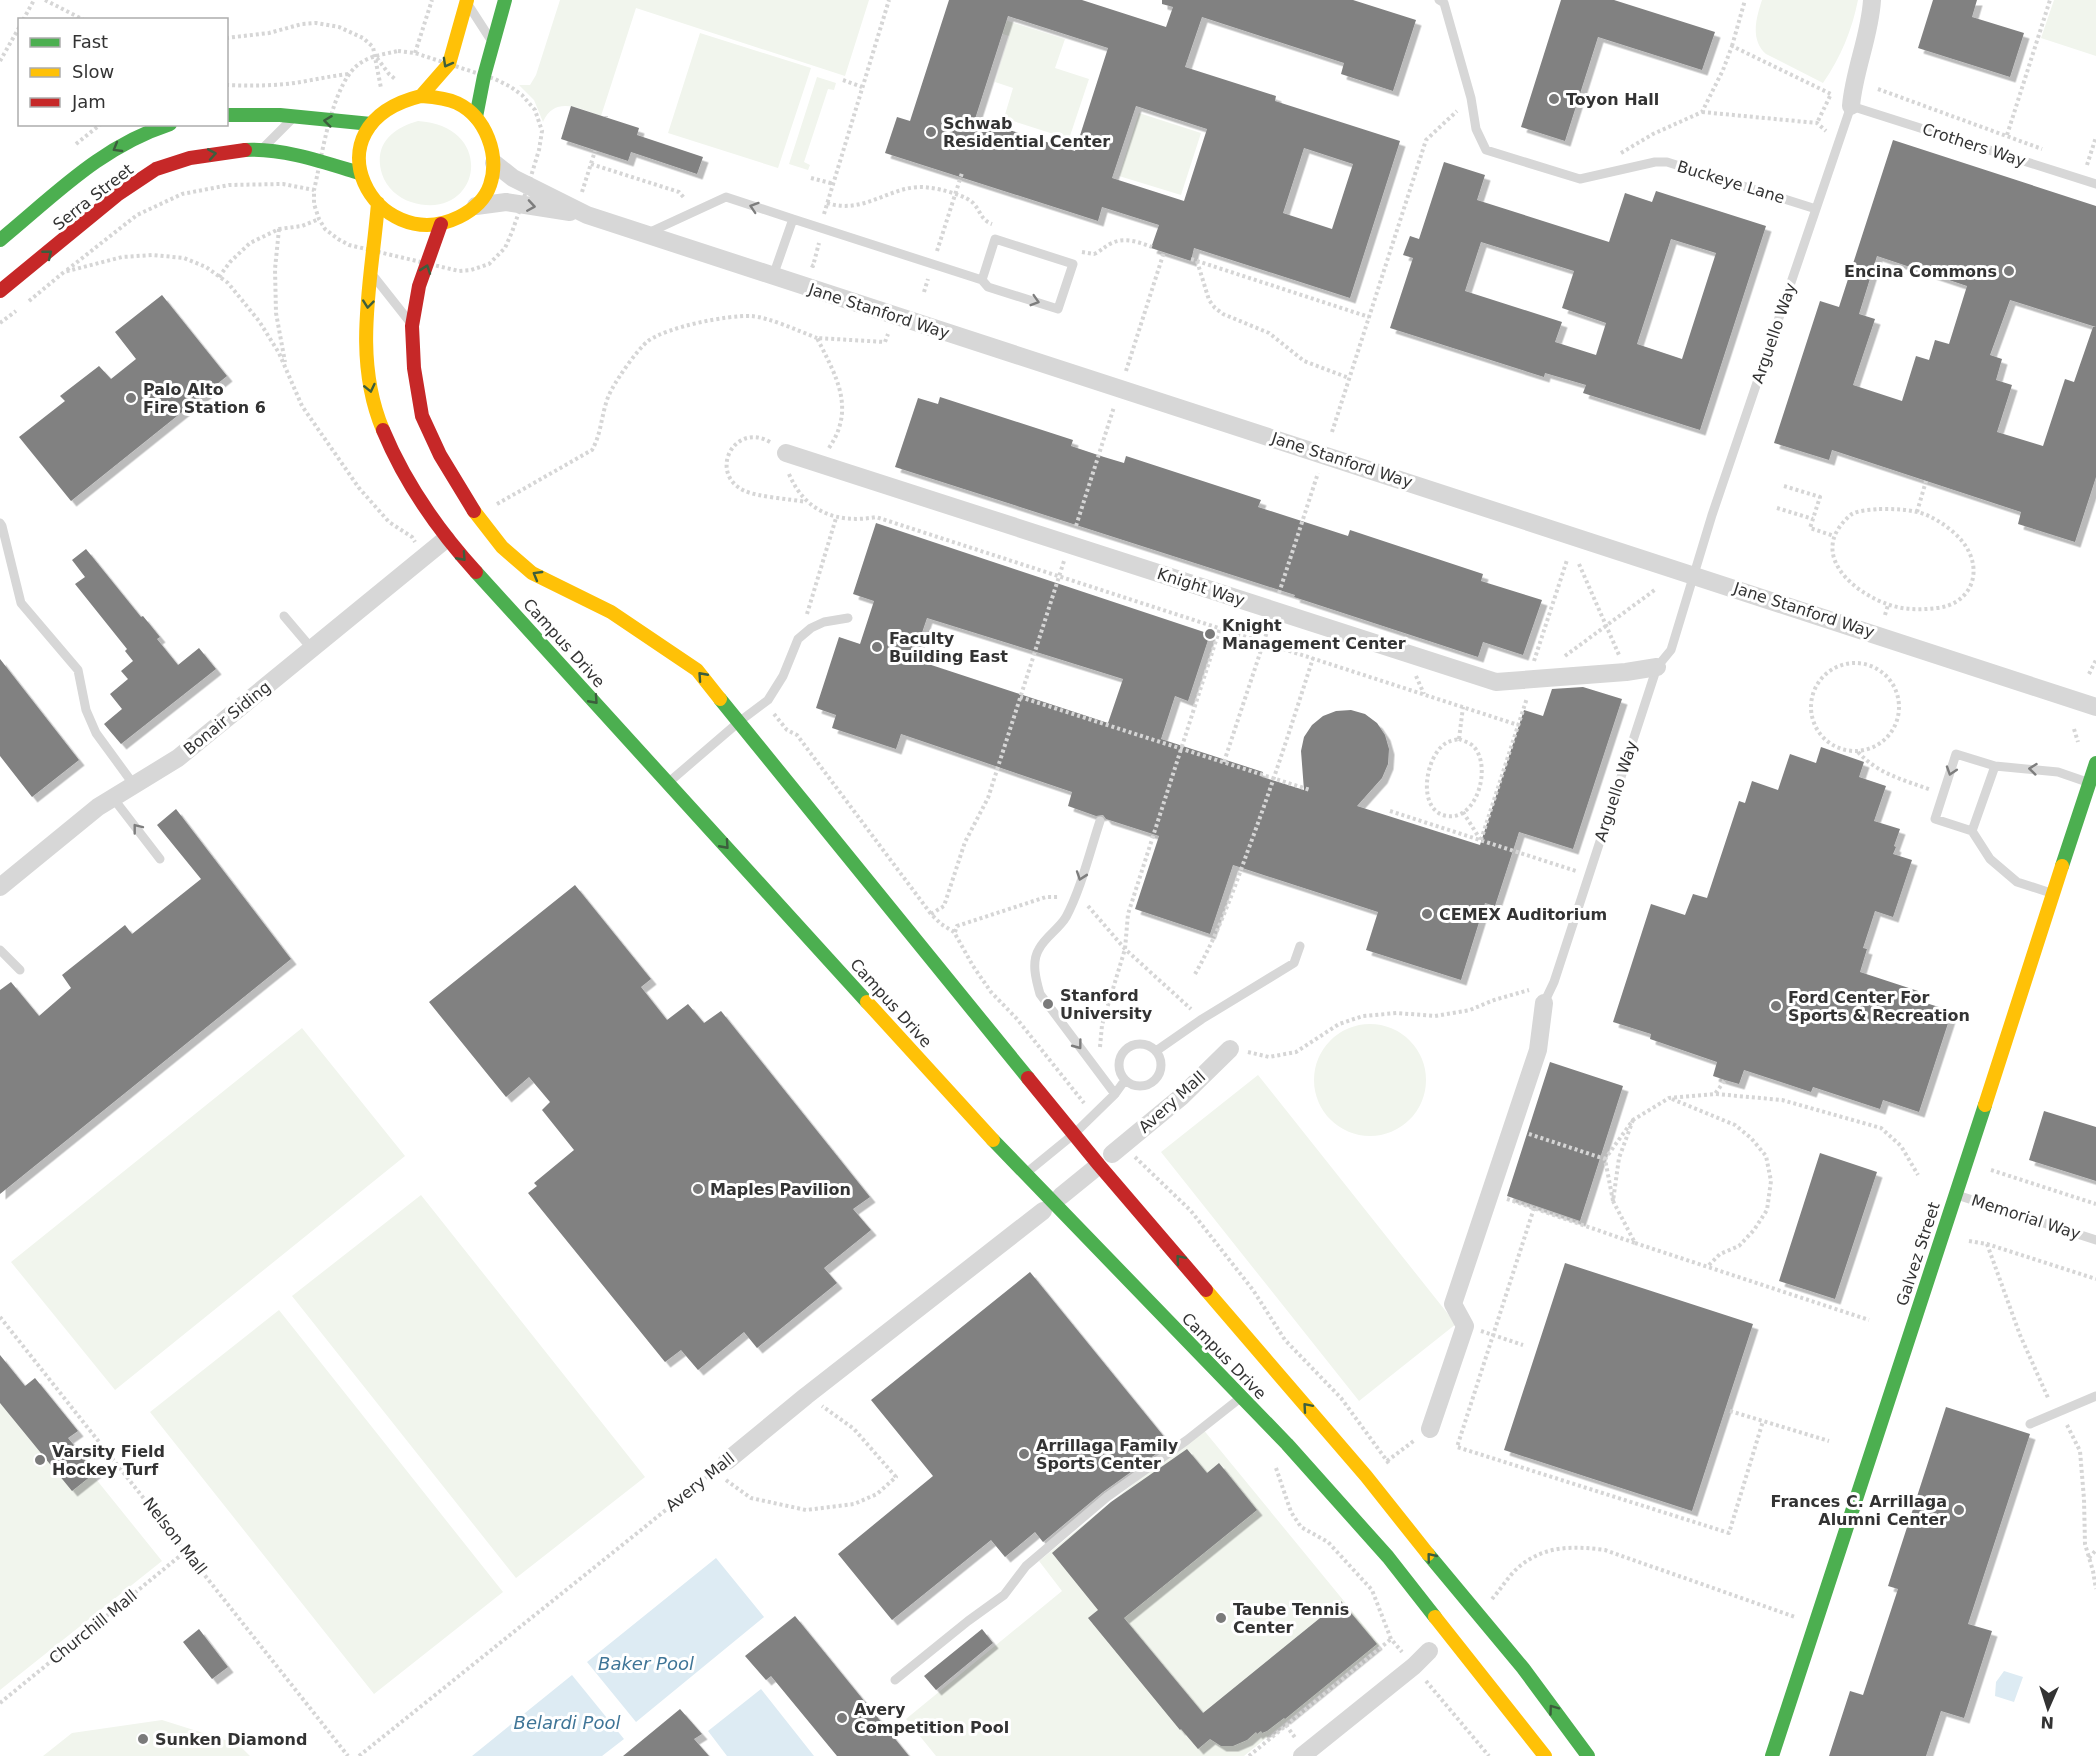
<svg xmlns="http://www.w3.org/2000/svg" width="2096" height="1756" font-family="'DejaVu Sans',sans-serif">
<style>
.green{fill:#f1f5ed}
.water{fill:#ddebf3}
.building{fill:#818181;fill-rule:evenodd;filter:url(#shadow)}
.lines{fill:none;stroke-linecap:round;stroke-linejoin:round}
.path{stroke:#d6d6d6;stroke-width:4;stroke-dasharray:3 3;stroke-linecap:butt}
.lane{stroke:#d7d7d7;stroke-width:9}
.street{stroke:#d7d7d7;stroke-width:18}
.fast{stroke:#4caf50;stroke-width:14}
.slow{stroke:#ffc107;stroke-width:14}
.jam{stroke:#c62828;stroke-width:14}
.oneway{stroke:#3c5e3d}
.oneway2{stroke:#7d7d7d}
.poi-dot{fill:#7a7a7a;stroke:#fff;stroke-width:2}
.labels{text-anchor:middle;dominant-baseline:central;stroke-width:6;stroke-linejoin:round;paint-order:stroke}
.poi-label{font-size:16px;font-weight:bold;fill:#333;stroke:#fff;text-anchor:start}
.street-label{font-size:16px;fill:#333;stroke:#fff}
.water-label{font-size:18px;font-style:italic;fill:#3f7597;stroke:#fff}
</style>
<defs>
<filter id="shadow"><feDropShadow dx="5.5" dy="5.5" stdDeviation="0" flood-color="#0004"/></filter>
</defs>
<rect width="100%" height="100%" fill="#fff"/>
<!-- green -->
<path class="green" d="M560 0H869L845 76 636 8 601 116C580 109 555 95 543 122L534 100 519 85H530L536 75Z
M1762 0H1858C1852 30 1841 57 1823 83L1766 54C1750 40 1756 18 1762 0Z
M2054 0H2096V56L2041 38Z
M995 17 1065 39 1055 68 1089 79 1069 139 1004 118 1013 88 995 82 1009 36 990 30Z
M700 33 811 68 778 168 668 133Z
M817 77 836 83 834 90 828 89 804 162 810 165 808 170 789 164Z
M1139 113 1201 133 1181 195 1119 176Z
M418 121C499 126 480 224 411 202 398 198 386 187 382 174 373 145 392 128 418 121Z
M1314 1080a56 56 0 1 1 112 0a56 56 0 1 1-112 0Z
M302 1028 405 1156 115 1390 11 1262Z
M1258 1075 1456 1324 1359 1401 1161 1152Z
M421 1195 645 1477 516 1578 292 1296Z
M279 1310 503 1592 374 1694 150 1412Z
M0 1360 162 1561 0 1690Z
M1202 1428 1380 1645 1244 1756H936L906 1719 1062 1591 1039 1561Z
M162 1720 238 1744 250 1756H43L72 1733Z"/>
<!-- water -->
<path class="water" d="M716 1558 764 1617 636 1722 587 1662Z
M2004 1671 2023 1677 2014 1702 1995 1696 1996 1682Z
M572 1675 624 1739 602 1756H472Z
M761 1689 814 1756H727L708 1731Z"/>
<!-- building -->
<path class="building" d="M949 0H1082L1166 27 1173 7 1162 4V0H1353L1416 20 1393 91 1341 74 1344 63 1202 17 1185 67 1276 96 1275 101 1400 141 1350 298 1194 248 1191 261 1151 248 1159 225 1102 207 1098 221 885 153 897 117 910 121ZM1008 16 1108 48 1075 151 975 119ZM1136 106 1207 129 1184 201 1112 178ZM1304 148 1353 164 1332 229 1283 213Z
M1561 0H1614L1715 32 1702 70 1598 37 1565 141 1521 127Z
M1933 0H1977L1972 17 2024 33 2010 77 1918 48Z
M571 106 639 128 637 135 703 157 697 174 631 152 628 161 561 139Z
M1893 140 2096 206V327L2010 300 1990 355 2002 359 1996 380 2012 385 1997 432 2043 446 2065 379 2074 382 2093 327H2096V477L2075 542 2018 524 2021 512 1832 450 1829 460 1774 443 1820 301 1839 307ZM1877 256 1967 286 1949 344 1935 340 1929 360 1916 356 1902 401 1853 385 1875 319 1859 314Z
M1444 162 1485 175 1477 200 1609 242 1625 193 1652 202 1656 191 1766 226 1700 430 1583 393 1586 385 1545 373 1544 377 1390 328 1413 258 1403 255 1410 236 1419 239ZM1671 239 1716 253 1682 359 1637 344ZM1481 242 1574 271 1562 308 1606 323 1596 355 1555 342 1562 322 1465 291Z
M162 295 227 376 71 501 19 437 65 401 60 396 99 366 111 379 136 359 115 332Z
M940 397 1073 440 1071 446 1104 457 1124 463 1126 456 1261 500 1258 507 1348 536 1350 530 1483 574 1481 581 1542 600 1523 655 1483 642 1478 657 1294 597 1295 595 895 467 918 398 938 404Z
M876 523 1210 634 1188 701 1175 696 1161 739 1263 772 1262 777 1304 790 1301 751 1304 737 1312 725 1323 716 1336 711 1351 710 1365 714 1377 723 1385 735 1389 749 1388 764 1382 778 1357 806 1480 845 1524 710 1543 716 1552 689 1583 687 1622 699 1573 849 1519 832 1495 906 1485 903 1461 980 1366 950 1378 912 1233 865 1210 934 1135 909 1159 836 1106 819 1103 815 1096 816 1068 806 1072 792 901 734 896 749 832 728 836 715 816 708 839 637 860 644 874 601 853 594ZM927 618 1123 679 1108 723 913 659Z
M86 549 141 617 143 616 160 637 157 639 178 665 199 648 216 669 121 744 104 724 122 709 110 694 128 679 121 671 133 661 125 651 127 649 75 584 85 577 72 560Z
M0 659 79 760 32 797 0 756Z
M1821 747 1864 762 1859 777 1886 786 1874 821 1900 829 1894 846 1896 847 1893 854 1912 860 1893 917 1875 911 1863 948 1867 949 1860 972 1918 991 1916 1000 1952 1011 1919 1112 1883 1100 1880 1109 1813 1087 1811 1092 1744 1070 1739 1084 1725 1080 1713 1076 1717 1062 1650 1039 1651 1034 1613 1022 1651 904 1685 915 1693 894 1707 898 1739 801 1745 803 1752 781 1778 790 1790 754 1816 763Z
M176 809 291 959 0 1194V990L11 982 39 1016 71 988 62 975 125 925 132 934 201 879 157 825Z
M575 885 651 979 641 987 667 1020 688 1004 704 1023 721 1011 870 1197 853 1209 871 1230 824 1268 837 1283 757 1348 744 1332 698 1370 681 1350 665 1362 528 1193 537 1186 534 1183 574 1150 542 1110 550 1102 529 1077 506 1097 429 1002Z
M1550 1062 1623 1086 1580 1221 1507 1196Z
M2044 1111 2096 1127V1181L2029 1160Z
M1820 1153 1877 1172 1835 1299 1779 1281Z
M1565 1263 1753 1324 1692 1511 1504 1450Z
M1030 1272 1170 1444 1103 1492 1043 1542 1035 1532 1005 1557 991 1540 892 1620 838 1554 933 1476 871 1400Z
M0 1355 25 1386 35 1378 78 1431 68 1438 96 1472 72 1491 0 1403Z
M1946 1407 2030 1434 1968 1624 1992 1631 1964 1718 1941 1711 1926 1756H1829L1850 1691 1863 1695 1898 1589 1888 1586Z
M1187 1449 1207 1473 1219 1463 1257 1510 1124 1618 1203 1713 1341 1601 1377 1644 1285 1719 1284 1718 1267 1731 1262 1733 1261 1731 1257 1734 1256 1732 1247 1740 1233 1746H1221L1210 1739 1198 1749 1181 1729 1180 1730 1088 1618 1098 1610 1052 1553 1111 1502Z
M795 1616 909 1756H837L771 1676 766 1680 745 1656Z
M199 1629 228 1667 212 1679 183 1642Z
M982 1629 993 1643 936 1690 924 1676Z
M680 1709 702 1734 694 1739 709 1756H623Z"/>
<g class="lines">
<!-- path -->
<path class="path" d="M45 0 84 20
M23 20 34 0
M226 38 269 33 302 24 316 23 339 27 363 38 373 47 381 88
M1732 46 1745 0
M398 51 415 53 495 79 511 87 522 95 535 110 542 131 539 150 528 186 512 232 505 248 489 264 471 270 459 271 349 245 338 239 325 229 319 219 314 204V190C322 157 332 79 362 62 373 55 386 54 398 51Z
M415 53 432 0
M377 58 389 74 395 79
M0 61 20 26
M843 80 862 87
M226 85C252 86 277 86 301 82 317 79 332 76 348 74
M1878 89 2042 149
M1702 112 1817 123 1826 131
M606 117V116
M2007 135 2050 0
M76 144 101 124
M1621 153 1653 134 1702 112 1723 70 1732 46 1831 94 1817 123
M591 164 679 192 685 199
M2087 165 2096 137
M811 178 834 184
M582 192 595 151
M827 203C867 216 893 181 931 188 941 189 968 196 974 204 981 212 981 220 992 224
M824 214 889 0
M279 229 275 269 276 313 285 362
M937 251 962 173
M1082 252 1094 254C1101 251 1105 246 1112 243 1125 237 1139 242 1152 247
M1191 259 1369 317
M1197 261 1209 300 1215 308 1223 314 1269 333 1304 361 1349 378
M811 265 813 266 819 243
M67 270 137 215 182 194 229 185 283 184 314 190
M219 277 230 262 250 243 279 229 302 226 319 219
M924 292 928 279
M29 301 64 272 122 257 153 255 184 258 206 267 228 283 259 321 279 353 302 406 359 488 389 522 412 537 415 542
M0 323 16 311
M1126 371 1164 252
M1332 432 1426 140 1457 111
M770 442C734 421 707 474 745 491 758 497 790 499 806 502
M829 448C856 408 836 376 817 338L885 342 888 334
M789 474C805 512 837 524 876 517L1518 725
M1784 486 1820 497 1810 528 1834 536
M497 504 592 450C603 431 601 408 612 389 619 376 637 350 648 341 667 327 727 315 751 316 768 317 799 331 817 338
M1777 508 1813 519
M1879 509C1895 509 1909 509 1924 514 1940 520 1962 536 1969 552 1982 579 1966 605 1937 608 1920 610 1903 610 1887 604 1861 595 1822 567 1835 535 1838 528 1845 519 1852 514 1859 510 1871 510 1879 509Z
M1917 512 1926 481
M1076 526 1114 407
M1579 564 1619 655
M1279 593 1318 473
M807 614 836 518
M1885 615 1888 605
M1565 656 1656 589
M1534 661 1567 560
M1811 707a44 44 0 1 1 88 0a44 44 0 1 1-88 0Z
M2089 674 2096 660
M1416 676 1424 694
M1020 697 1310 790
M774 714 787 730 797 735 931 914 941 924 954 932 973 966 991 992 1017 1019 1084 1103
M2074 729 2078 742
M1459 739C1463 741 1468 742 1472 745 1493 763 1478 821 1447 816 1416 811 1425 756 1446 743 1449 741 1455 740 1459 739Z
M1459 739 1463 707
M1858 752C1878 774 1904 780 1931 790
M1224 762 1268 629
M1390 811 1576 871
M1463 812 1480 839
M1481 840 1527 698
M1088 906 1125 949 1191 1009
M931 914 944 906 965 842 988 798 1064 561
M955 932 957 926 1046 897H1059
M1195 974C1217 936 1232 895 1247 853 1271 789 1292 724 1313 658
M1100 1047 1102 1025 1125 949 1128 914 1220 628
M1248 1052 1269 1057 1296 1052 1339 1024 1363 1016 1397 1013 1435 1016 1470 1010 1494 1000 1529 990
M1716 1094 1782 1100 1881 1128 1901 1146 1918 1175
M1672 1099 1735 1125 1751 1138 1766 1156 1771 1181 1767 1210 1754 1230 1739 1246 1720 1254 1708 1266
M1633 1120 1619 1158 1613 1201 1605 1159 1633 1120 1669 1098 1715 1094 1725 1080
M1529 1134 1605 1159
M1135 1157 1191 1211 1253 1290 1285 1340 1341 1398 1390 1465
M1991 1170 2096 1204
M1507 1199 1635 1243 1613 1201
M1534 1208 1457 1447 1729 1533 1763 1421
M1969 1241 1987 1244 2096 1279
M1635 1243 1869 1320
M1987 1244 2020 1335 2049 1400
M0 1317 348 1756
M1481 1331 1523 1345
M1730 1411 1829 1441
M2067 1425 2080 1451 2084 1499 2085 1544 2093 1571 2096 1589
M1387 1461 1415 1440
M1276 1468 1291 1512 1301 1527 1328 1542 1372 1590 1391 1639 1402 1652
M726 1480 751 1498 806 1510 854 1504 877 1494 896 1477 854 1429 822 1406
M2089 1558 2096 1550
M1492 1599C1501 1589 1509 1575 1520 1566 1546 1545 1574 1546 1605 1550L1795 1617
M1426 1681 1489 1756
M0 1703 186 1551
M1286 1725 1296 1739
M359 1756 712 1473
M1249 1756 1391 1639"/>
<!-- lane -->
<path class="lane" d="M1439 0 1444 3 1471 98 1476 129 1486 150 1580 179 1655 162H1667L1816 209
M469 6 489 37
M265 146 291 120
M793 219 982 280 988 287 1058 309 1073 264 995 239 982 280
M648 233 726 197 793 219 773 276
M375 278 409 321
M0 523 2 526 21 603 78 670 86 710 96 733 134 785
M284 616 312 649
M669 782 740 721 768 700 783 676 798 639 811 628 824 622 848 618
M113 798 160 859
M1100 821C1090 851 1081 889 1066 917 1059 929 1045 937 1039 949 1031 962 1036 980 1040 994L1115 1094
M1972 831 1935 819 1956 754 1995 766
M2051 893 2017 882 1990 859 1972 831 1995 766 2058 772 2087 782
M0 950 20 970
M1544 1003 1554 982 1657 667 1671 650 1712 515 1851 106 2096 184
M1119 1065a21 21 0 1 1 42 0a21 21 0 1 1-42 0Z
M1156 1051 1202 1019 1294 963 1300 946
M1025 1174 1074 1134 1115 1094 1125 1080
M1957 1195 2096 1240
M2030 1424 2096 1396
M895 1680 968 1621 1004 1595 1026 1566 1107 1497 1187 1440 1239 1399"/>
<!-- street -->
<path class="street" d="M1851 106C1854 70 1870 36 1872 0
M494 163 513 178 587 215 2096 707
M476 206 506 202 570 212
M786 453 1496 682 1626 672 1657 667
M0 887 98 807 178 758 446 539
M1112 1154 1181 1097 1230 1049
M1061 1196 1093 1170
M1430 1429 1465 1326 1453 1304 1538 1050 1544 1003
M727 1461 806 1396 1043 1211
M1302 1756 1414 1666 1429 1651"/>
<!-- fast -->
<path class="fast" d="M226 115H280L371 124
M476 117 484 76 505 0
M245 150C283 148 323 162 359 173
M0 240C56 194 100 147 170 124
M476 572 867 1002
M720 699 1028 1078
M2062 866 2096 763
M993 1140 1287 1444 1388 1557 1435 1617
M1428 1554 1523 1668 1588 1756
M1772 1756 1985 1105"/>
<!-- slow -->
<path class="slow" d="M421 96C433 97 446 98 457 103 486 117 500 155 490 185 485 200 473 210 459 217 375 258 303 125 421 96Z
M421 96 449 64 467 0
M378 203C372 279 352 357 383 430
M474 511 502 547 532 573 611 612 697 670 720 699
M867 1002 993 1140
M1985 1105 2062 866
M1206 1290 1366 1476 1428 1554
M1435 1617 1545 1756"/>
<!-- jam -->
<path class="jam" d="M441 224 419 286 412 326 414 368 422 416 440 455 474 511
M0 291 117 195 156 169 190 158 245 150
M383 430C405 483 437 529 476 572
M1028 1078 1099 1165 1206 1290"/>
</g>
<!-- one-way arrows -->
<defs><path id="oneway-chevron" d="M-2-3.5L2.5 0L-2 3.5" fill="none" stroke-width="1.6" stroke-linecap="round" stroke-linejoin="round" transform="scale(1.5)"/></defs>
<g class="oneway">
<use href="#oneway-chevron" transform="translate(447 63) rotate(119)"/>
<use href="#oneway-chevron" transform="translate(328 121) rotate(-173)"/>
<use href="#oneway-chevron" transform="translate(117 148) rotate(150)"/>
<use href="#oneway-chevron" transform="translate(212 154) rotate(-10)"/>
<use href="#oneway-chevron" transform="translate(48 254) rotate(-39)"/>
<use href="#oneway-chevron" transform="translate(426 269) rotate(-71)"/>
<use href="#oneway-chevron" transform="translate(368 304) rotate(96)"/>
<use href="#oneway-chevron" transform="translate(370 388) rotate(77)"/>
<use href="#oneway-chevron" transform="translate(462 557) rotate(48)"/>
<use href="#oneway-chevron" transform="translate(537 575) rotate(-150)"/>
<use href="#oneway-chevron" transform="translate(702 676) rotate(-132)"/>
<use href="#oneway-chevron" transform="translate(594 700) rotate(48)"/>
<use href="#oneway-chevron" transform="translate(725 845) rotate(48)"/>
<use href="#oneway-chevron" transform="translate(1180 1259) rotate(-131)"/>
<use href="#oneway-chevron" transform="translate(1307 1407) rotate(-131)"/>
<use href="#oneway-chevron" transform="translate(1431 1557) rotate(-129)"/>
<use href="#oneway-chevron" transform="translate(1553 1709) rotate(-126)"/>
</g>
<g class="oneway2">
<use href="#oneway-chevron" transform="translate(531 206) rotate(9)"/>
<use href="#oneway-chevron" transform="translate(754 207) rotate(-162)"/>
<use href="#oneway-chevron" transform="translate(1035 301) rotate(17)"/>
<use href="#oneway-chevron" transform="translate(2033 769) rotate(-174)"/>
<use href="#oneway-chevron" transform="translate(1951 771) rotate(108)"/>
<use href="#oneway-chevron" transform="translate(137 828) rotate(-128)"/>
<use href="#oneway-chevron" transform="translate(1081 876) rotate(109)"/>
<use href="#oneway-chevron" transform="translate(1078 1045) rotate(53)"/>
</g>
<!-- markers -->
<g class="poi-dot">
<circle cx="1554" cy="99" r="6"/>
<circle cx="931" cy="132" r="6"/>
<circle cx="2009" cy="271" r="6"/>
<circle cx="131" cy="398" r="6"/>
<circle cx="1210" cy="634" r="6"/>
<circle cx="877" cy="647" r="6"/>
<circle cx="1427" cy="914" r="6"/>
<circle cx="1048" cy="1004" r="6"/>
<circle cx="1776" cy="1006" r="6"/>
<circle cx="698" cy="1189" r="6"/>
<circle cx="1024" cy="1454" r="6"/>
<circle cx="40" cy="1460" r="6"/>
<circle cx="1959" cy="1510" r="6"/>
<circle cx="1221" cy="1618" r="6"/>
<circle cx="842" cy="1718" r="6"/>
<circle cx="143" cy="1739" r="6"/>
</g>
<g class="labels">
<!-- poi labels -->
<g class="poi-label">
<text x="1566" y="99">Toyon Hall</text>
<text x="943" y="123">Schwab<tspan x="943" dy="18">Residential Center</tspan></text>
<text x="1997" y="271" text-anchor="end">Encina Commons</text>
<text x="143" y="389">Palo Alto<tspan x="143" dy="18">Fire Station 6</tspan></text>
<text x="1222" y="625">Knight<tspan x="1222" dy="18">Management Center</tspan></text>
<text x="889" y="638">Faculty<tspan x="889" dy="18">Building East</tspan></text>
<text x="1439" y="914">CEMEX Auditorium</text>
<text x="1060" y="995">Stanford<tspan x="1060" dy="18">University</tspan></text>
<text x="1788" y="997">Ford Center For<tspan x="1788" dy="18">Sports &amp; Recreation</tspan></text>
<text x="710" y="1189">Maples Pavilion</text>
<text x="1036" y="1445">Arrillaga Family<tspan x="1036" dy="18">Sports Center</tspan></text>
<text x="52" y="1451">Varsity Field<tspan x="52" dy="18">Hockey Turf</tspan></text>
<text x="1947" y="1501" text-anchor="end">Frances C. Arrillaga<tspan x="1947" dy="18">Alumni Center</tspan></text>
<text x="1233" y="1609">Taube Tennis<tspan x="1233" dy="18">Center</tspan></text>
<text x="854" y="1709">Avery<tspan x="854" dy="18">Competition Pool</tspan></text>
<text x="155" y="1739">Sunken Diamond</text>
</g>
<!-- street labels -->
<g class="street-label">
<text transform="translate(1974 145) rotate(18)">Crothers Way</text>
<text transform="translate(1731 182) rotate(17)">Buckeye Lane</text>
<text transform="translate(93 197) rotate(-38)">Serra Street</text>
<text transform="translate(879 311) rotate(18)">Jane Stanford Way</text>
<text transform="translate(1774 333) rotate(-71)">Arguello Way</text>
<text transform="translate(1342 460) rotate(18)">Jane Stanford Way</text>
<text transform="translate(1201 587) rotate(18)">Knight Way</text>
<text transform="translate(1804 610) rotate(18)">Jane Stanford Way</text>
<text transform="translate(564 643) rotate(48)">Campus Drive</text>
<text transform="translate(227 718) rotate(-39)">Bonair Siding</text>
<text transform="translate(1616 791) rotate(-72)">Arguello Way</text>
<text transform="translate(891 1003) rotate(48)">Campus Drive</text>
<text transform="translate(1172 1102) rotate(-42)">Avery Mall</text>
<text transform="translate(2026 1217) rotate(18)">Memorial Way</text>
<text transform="translate(1918 1254) rotate(-72)">Galvez Street</text>
<text transform="translate(1224 1356) rotate(46)">Campus Drive</text>
<text transform="translate(700 1482) rotate(-39)">Avery Mall</text>
<text transform="translate(175 1536) rotate(52)">Nelson Mall</text>
<text transform="translate(93 1627) rotate(-39)">Churchill Mall</text>
</g>
<!-- water labels -->
<g class="water-label">
<text x="646" y="1663">Baker Pool</text>
<text x="567" y="1722">Belardi Pool</text>
</g>
</g>
<!-- legend -->
<rect x="18" y="18" width="210" height="108" fill="#ffffff" stroke="#adadad" stroke-width="1.5"/>
<rect x="30" y="38" width="30" height="9" fill="#4caf50" stroke="#adadad" stroke-width="1.5"/>
<text x="72" y="48" font-size="18" fill="#333333">Fast</text>
<rect x="30" y="68" width="30" height="9" fill="#ffc107" stroke="#adadad" stroke-width="1.5"/>
<text x="72" y="78" font-size="18" fill="#333333">Slow</text>
<rect x="30" y="98" width="30" height="9" fill="#c62828" stroke="#adadad" stroke-width="1.5"/>
<text x="72" y="108" font-size="18" fill="#333333">Jam</text>
<!-- north arrow -->
<g transform="translate(2048 1708) rotate(183)" stroke="#ffffff" stroke-width="4.5" paint-order="stroke">
<path d="M0-4.5L10 22L0 15L-10 22Z" fill="#333333"/>
<text y="-9" font-size="16" font-weight="bold" text-anchor="middle" fill="#333333">N</text>
</g>
</svg>
